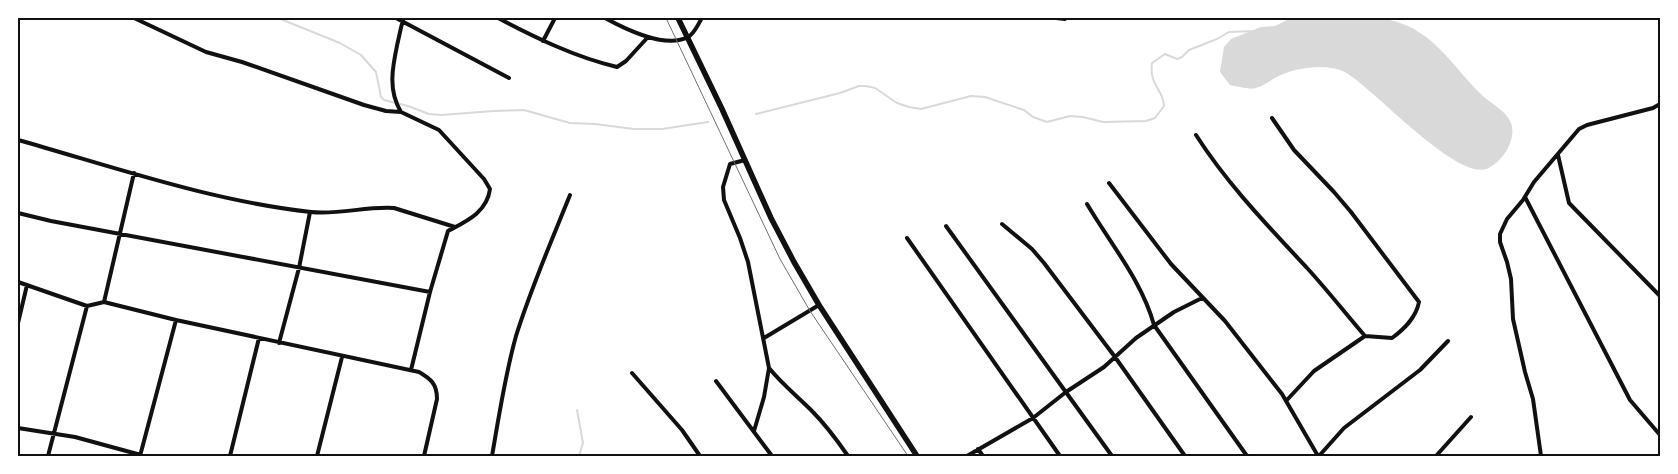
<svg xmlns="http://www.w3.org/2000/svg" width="1678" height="474" font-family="Commissioner,sans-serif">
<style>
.water{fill:#d9d9d9}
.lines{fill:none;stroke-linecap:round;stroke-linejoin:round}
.stream{stroke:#d9d9d9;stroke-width:2}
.minor{stroke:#111;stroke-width:4}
.secondary{stroke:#111;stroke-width:5.5}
.tram{stroke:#707070;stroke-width:1}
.neatline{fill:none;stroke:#111;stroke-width:2}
</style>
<rect width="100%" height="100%" fill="#fff"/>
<!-- water -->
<path class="water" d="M1291 18C1319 18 1375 13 1400 23 1405 25 1412 27 1417 31 1443 46 1461 76 1484 97 1493 105 1510 113 1512 127 1515 142 1501 164 1486 169 1455 179 1374 89 1345 72 1327 63 1297 67 1279 76 1272 79 1264 86 1256 88 1249 90 1237 86 1230 85L1220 72 1224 47 1231 39 1261 27 1275 26Z"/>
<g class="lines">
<!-- stream -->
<path class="stream" d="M278 18 340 43 361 55 376 72 381 97 384 100 408 106 429 114 441 115 494 111 524 110 570 123 595 124 634 129H662L708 122
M756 114 840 93 859 86H866L875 88 897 103 909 107 921 109 971 96 985 97 1024 110 1033 117 1047 122 1070 116 1083 117 1103 122 1146 121 1155 118 1164 106C1163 88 1149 86 1152 63L1165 54 1177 59 1182 57 1189 50 1217 39 1229 32 1254 31
M577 410 583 443 579 456"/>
<!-- minor -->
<path class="minor" d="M134 18 206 52 242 62 364 105 386 111 401 112 439 130 484 179 490 189C487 212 467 221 448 231L430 292 411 370
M396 18 509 78
M498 18C536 38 575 57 617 67L626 61 648 37
M605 18C625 29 666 49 688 37 695 33 698 24 702 18
M1056 18 1065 19
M1557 18H1558
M543 41 555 18
M401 112C387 89 393 65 398 41 400 33 401 25 404 18
M1272 118 1294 150 1334 192 1351 212 1419 302C1416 318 1404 329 1392 338L1365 336
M1196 135C1228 185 1268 226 1308 269 1328 291 1346 314 1365 336L1314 371 1286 401
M18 140C114 167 211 201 311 212 339 215 367 206 394 208L455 227
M1558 155 1569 203 1660 296
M745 160 730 164 723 187 724 200 740 238 748 262 769 368C782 384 797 396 811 410 825 424 837 440 848 456
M1109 183 1171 264 1225 321 1282 394 1318 456
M1525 197 1630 400 1660 435
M1087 204C1110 243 1142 281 1154 325L1247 456
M18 213 51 221 430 292
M1002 224 1032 249 1044 263 1115 357 1185 456
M946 226 1112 456
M907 238 1060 456
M18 282 87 306 104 302 176 320 419 372C431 379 437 384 437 399L424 456
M104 302 134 173
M18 323 27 285
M764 338 819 305
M279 343 299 268 310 212
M632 373 682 430 700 456
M716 381 772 456
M18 428 75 437 141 455
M754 431 764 397 769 368
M978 449 983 456
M48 456 87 306
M140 456 176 320
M230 456 259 338
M317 456 342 357
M492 456C499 416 505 375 516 336 531 288 551 242 570 195
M967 456 1033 418 1066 392 1104 367 1136 338 1174 312 1202 298
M1319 456 1344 428 1420 370 1448 341
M1436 456 1471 417
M1541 456 1533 399 1525 372 1513 319 1511 279 1507 262 1500 242V234L1507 219 1523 200 1534 182 1579 129 1587 125 1653 108 1660 104"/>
<!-- secondary -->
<path class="secondary" d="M678 18 722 109 771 218 794 262 819 305 917 456"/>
<!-- tram -->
<path class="tram" d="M666 18 780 259 810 311 908 456"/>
</g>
<!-- border -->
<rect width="1678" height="474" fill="none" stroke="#ffffff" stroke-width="38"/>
<rect x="19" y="19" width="1640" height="436" class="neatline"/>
</svg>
